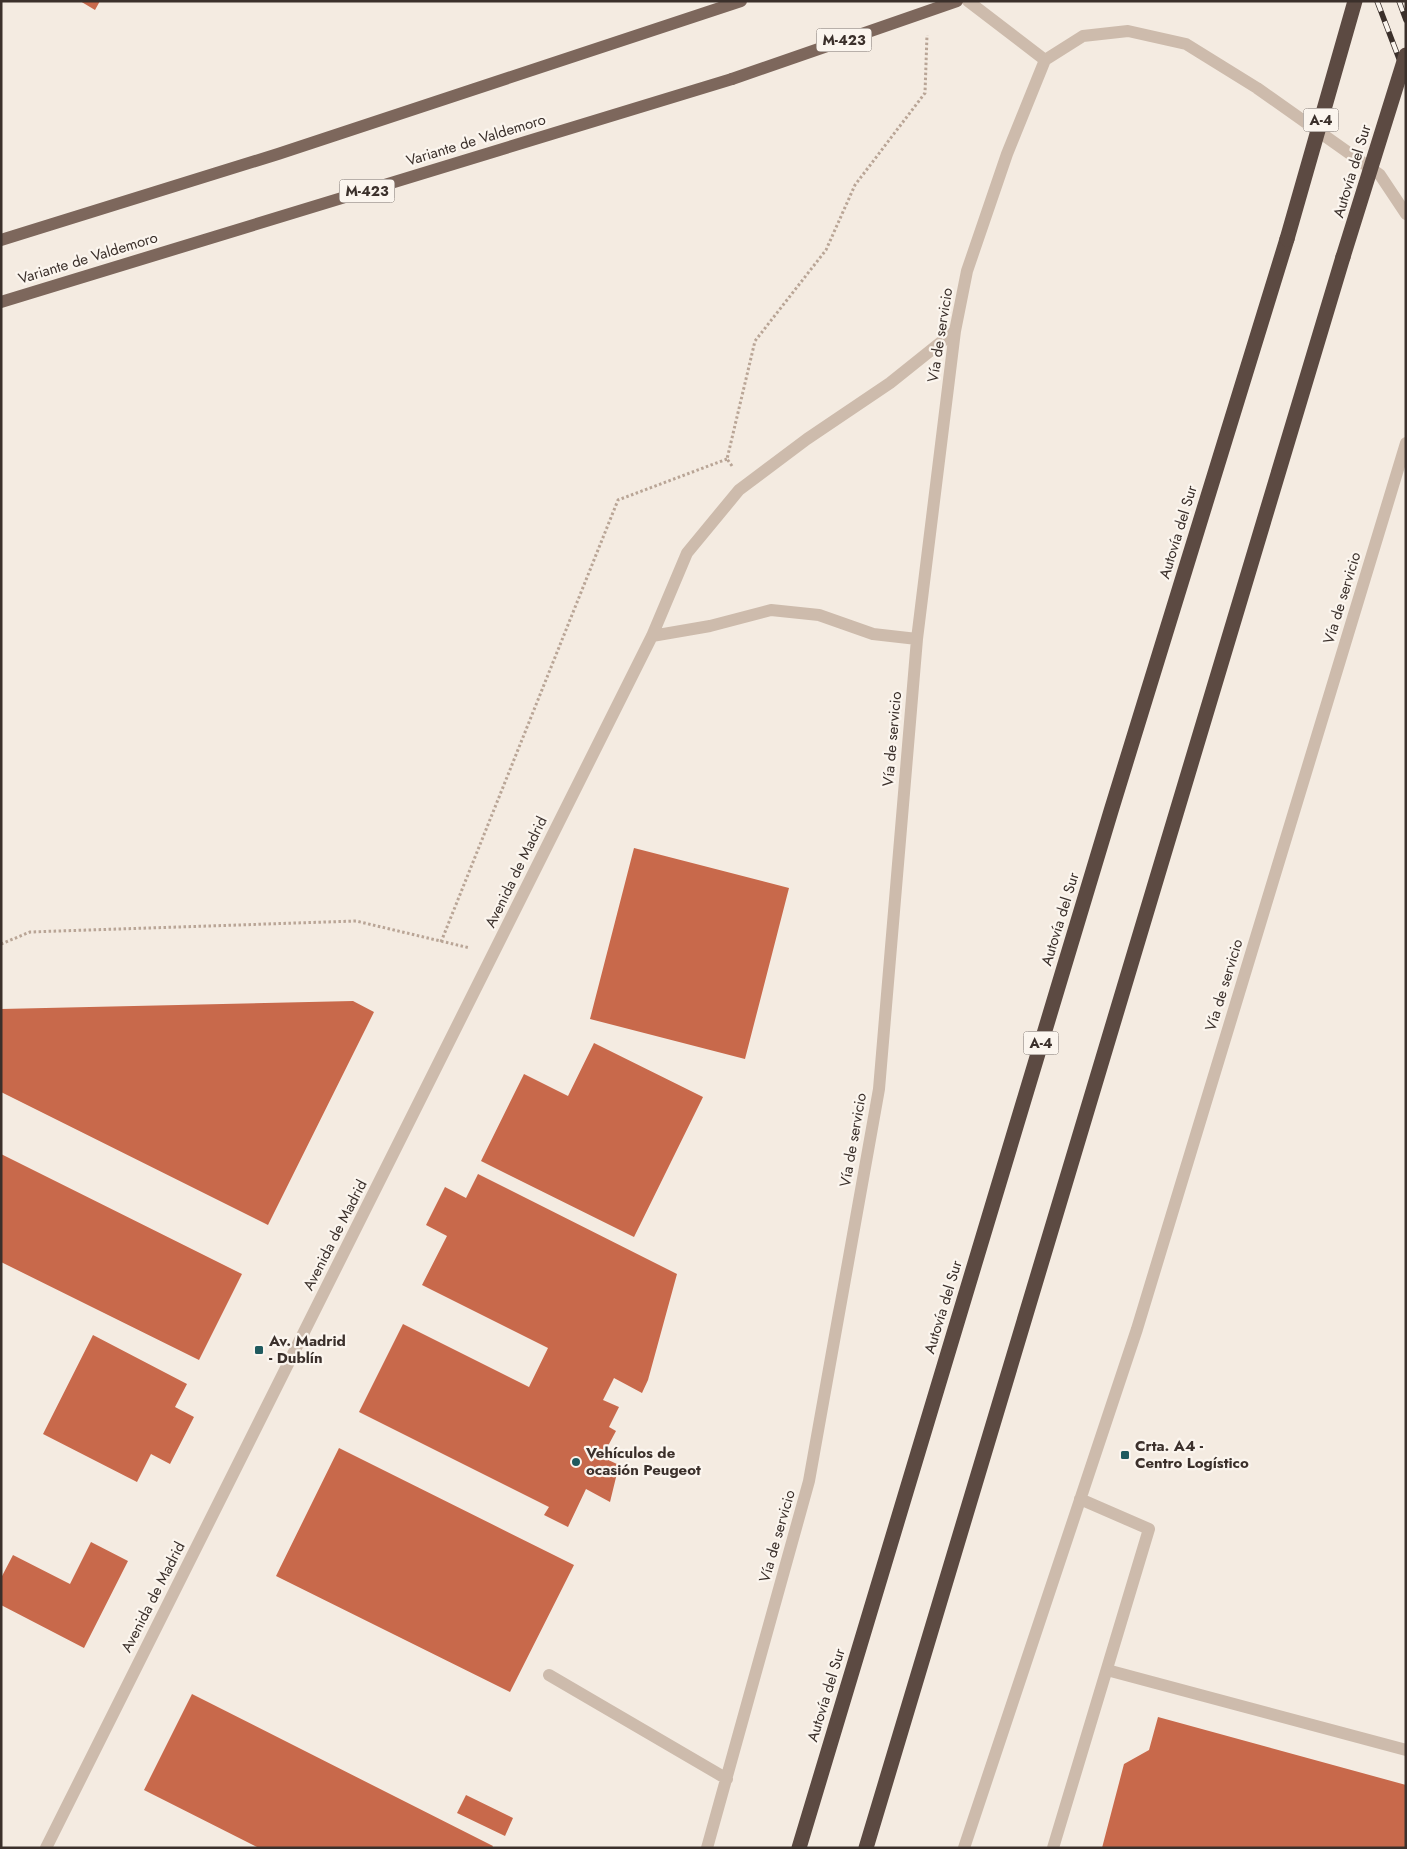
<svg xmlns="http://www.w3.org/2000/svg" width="1407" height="1849" font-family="Jost,sans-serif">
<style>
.building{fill:#c8694b}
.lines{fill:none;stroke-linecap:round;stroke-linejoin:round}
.path{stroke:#b9a596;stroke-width:3;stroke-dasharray:2.5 2.5;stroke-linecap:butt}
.minor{stroke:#cdbbac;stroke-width:12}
.major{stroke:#7d675c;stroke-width:12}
.highway{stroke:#5c4a42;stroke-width:15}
.rail-casing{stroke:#3b302b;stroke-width:5.5}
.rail{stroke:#fbf5ee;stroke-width:4;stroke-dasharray:11;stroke-linecap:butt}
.major-bridge{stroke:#7d675c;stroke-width:12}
.highway-bridge{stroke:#5c4a42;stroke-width:15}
.poi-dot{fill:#1f5a5e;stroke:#fbf5ee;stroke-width:2}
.labels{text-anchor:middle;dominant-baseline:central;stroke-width:4.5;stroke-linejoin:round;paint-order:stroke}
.shield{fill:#fbf5ee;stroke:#756b66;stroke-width:1}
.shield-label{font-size:14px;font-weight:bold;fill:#3b302b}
.street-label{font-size:15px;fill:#3b302b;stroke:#fbf5ee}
.poi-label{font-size:15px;font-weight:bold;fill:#3b302b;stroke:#fbf5ee;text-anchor:start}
</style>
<rect width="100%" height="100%" fill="#f4ebe1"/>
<!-- building -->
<path class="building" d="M80 1H100L95 10Z
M634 848 789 888 745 1059 590 1019Z
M353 1001 374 1012 268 1225 1 1092V1009Z
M594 1043 703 1097 634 1237 481 1161 524 1074 568 1096Z
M1 1154 242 1274 199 1360 1 1262Z
M478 1174 677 1274 648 1380 642 1393 614 1378 603 1400 619 1407 609 1427 616 1431 602 1457 619 1465 610 1502 586 1489 568 1527 544 1515 549 1507 359 1412 403 1324 529 1387 548 1348 422 1285 447 1236 426 1225 445 1187 466 1198Z
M93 1335 187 1384 175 1407 194 1417 170 1464 151 1454 137 1482 43 1434Z
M339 1448 574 1565 510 1692 276 1576Z
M91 1542 128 1561 84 1648 1 1605V1578L13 1555 70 1584Z
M192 1694 493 1846 492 1848H259L144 1790Z
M1158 1717 1406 1785V1848H1102L1124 1764 1149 1750Z
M466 1795 513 1818 505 1836 457 1813Z"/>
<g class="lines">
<!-- path -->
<path class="path" d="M732 466 727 459 755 341 826 250 855 185 925 93 927 35
M441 942 618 500 727 459
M1 944 30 932 356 921 470 948"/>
<!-- minor -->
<path class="minor" d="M968 1 1045 60
M652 636 710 626 771 610 819 615 873 634 917 639
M1107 1670 1406 1750
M549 1675 727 1779
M46 1848 652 636 687 553 739 490 807 439 890 383 955 331
M707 1848 809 1481 879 1089 917 639 955 331 967 271 1007 154 1045 60 1083 36 1128 31 1186 44 1257 88 1380 175 1406 214
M964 1848 1137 1329 1406 443
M1053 1848 1149 1529 1080 1499"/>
<!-- major -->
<path class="major" d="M1 240 278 154 741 1
M1 302 732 79"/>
<!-- highway -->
<path class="highway" d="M799 1848 1111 811 1287 239
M866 1848 1343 257"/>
<defs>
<path id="rail" d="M1377 1 1406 77
M1399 1 1406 20"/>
</defs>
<!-- rail casing -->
<use href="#rail" class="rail-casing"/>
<!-- rail -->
<use href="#rail" class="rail"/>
<!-- major-bridge -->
<path class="major-bridge" d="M732 79 957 1"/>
<!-- highway-bridge -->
<path class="highway-bridge" d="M1287 239 1355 1
M1343 257 1406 55"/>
</g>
<!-- markers -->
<g class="poi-dot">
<rect x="254" y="1345" width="10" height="10" rx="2.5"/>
<rect x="1120" y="1450" width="10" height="10" rx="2.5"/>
<circle cx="576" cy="1462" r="5"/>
</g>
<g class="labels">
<!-- shield labels -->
<g class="shield">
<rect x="816.5" y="28.5" width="55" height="23" rx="4"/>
<rect x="1303.5" y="108.5" width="35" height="23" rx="4"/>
<rect x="339.5" y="179.5" width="55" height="23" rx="4"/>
<rect x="1023.5" y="1031.5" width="35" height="23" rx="4"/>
</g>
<g class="shield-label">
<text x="844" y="40">M-423</text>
<text x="1321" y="120">A-4</text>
<text x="367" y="191">M-423</text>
<text x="1041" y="1043">A-4</text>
</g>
<!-- street labels -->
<g class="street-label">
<text transform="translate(476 140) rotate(-17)">Variante de Valdemoro</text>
<text transform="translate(1352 171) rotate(-73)">Autovía del Sur</text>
<text transform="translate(88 258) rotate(-17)">Variante de Valdemoro</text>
<text transform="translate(940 335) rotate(-81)">Vía de servicio</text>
<text transform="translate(1178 532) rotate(-73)">Autovía del Sur</text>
<text transform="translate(1342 598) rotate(-73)">Vía de servicio</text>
<text transform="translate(892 739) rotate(-85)">Vía de servicio</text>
<text transform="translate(516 872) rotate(-64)">Avenida de Madrid</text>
<text transform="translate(1060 919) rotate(-73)">Autovía del Sur</text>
<text transform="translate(1224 985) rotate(-73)">Vía de servicio</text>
<text transform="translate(853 1140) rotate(-80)">Vía de servicio</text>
<text transform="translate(335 1235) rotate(-63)">Avenida de Madrid</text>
<text transform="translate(943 1307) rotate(-73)">Autovía del Sur</text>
<text transform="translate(777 1536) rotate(-74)">Vía de servicio</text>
<text transform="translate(153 1597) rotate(-63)">Avenida de Madrid</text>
<text transform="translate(826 1695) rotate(-73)">Autovía del Sur</text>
</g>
<!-- poi labels -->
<g class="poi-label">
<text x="269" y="1341">Av. Madrid<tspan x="269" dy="17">- Dublín</tspan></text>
<text x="1135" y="1446">Crta. A4 -<tspan x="1135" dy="17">Centro Logístico</tspan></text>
<text x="586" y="1453">Vehículos de<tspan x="586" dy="17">ocasión Peugeot</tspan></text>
</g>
</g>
<!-- border -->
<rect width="1407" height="1849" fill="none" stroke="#3b302b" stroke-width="5"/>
</svg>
